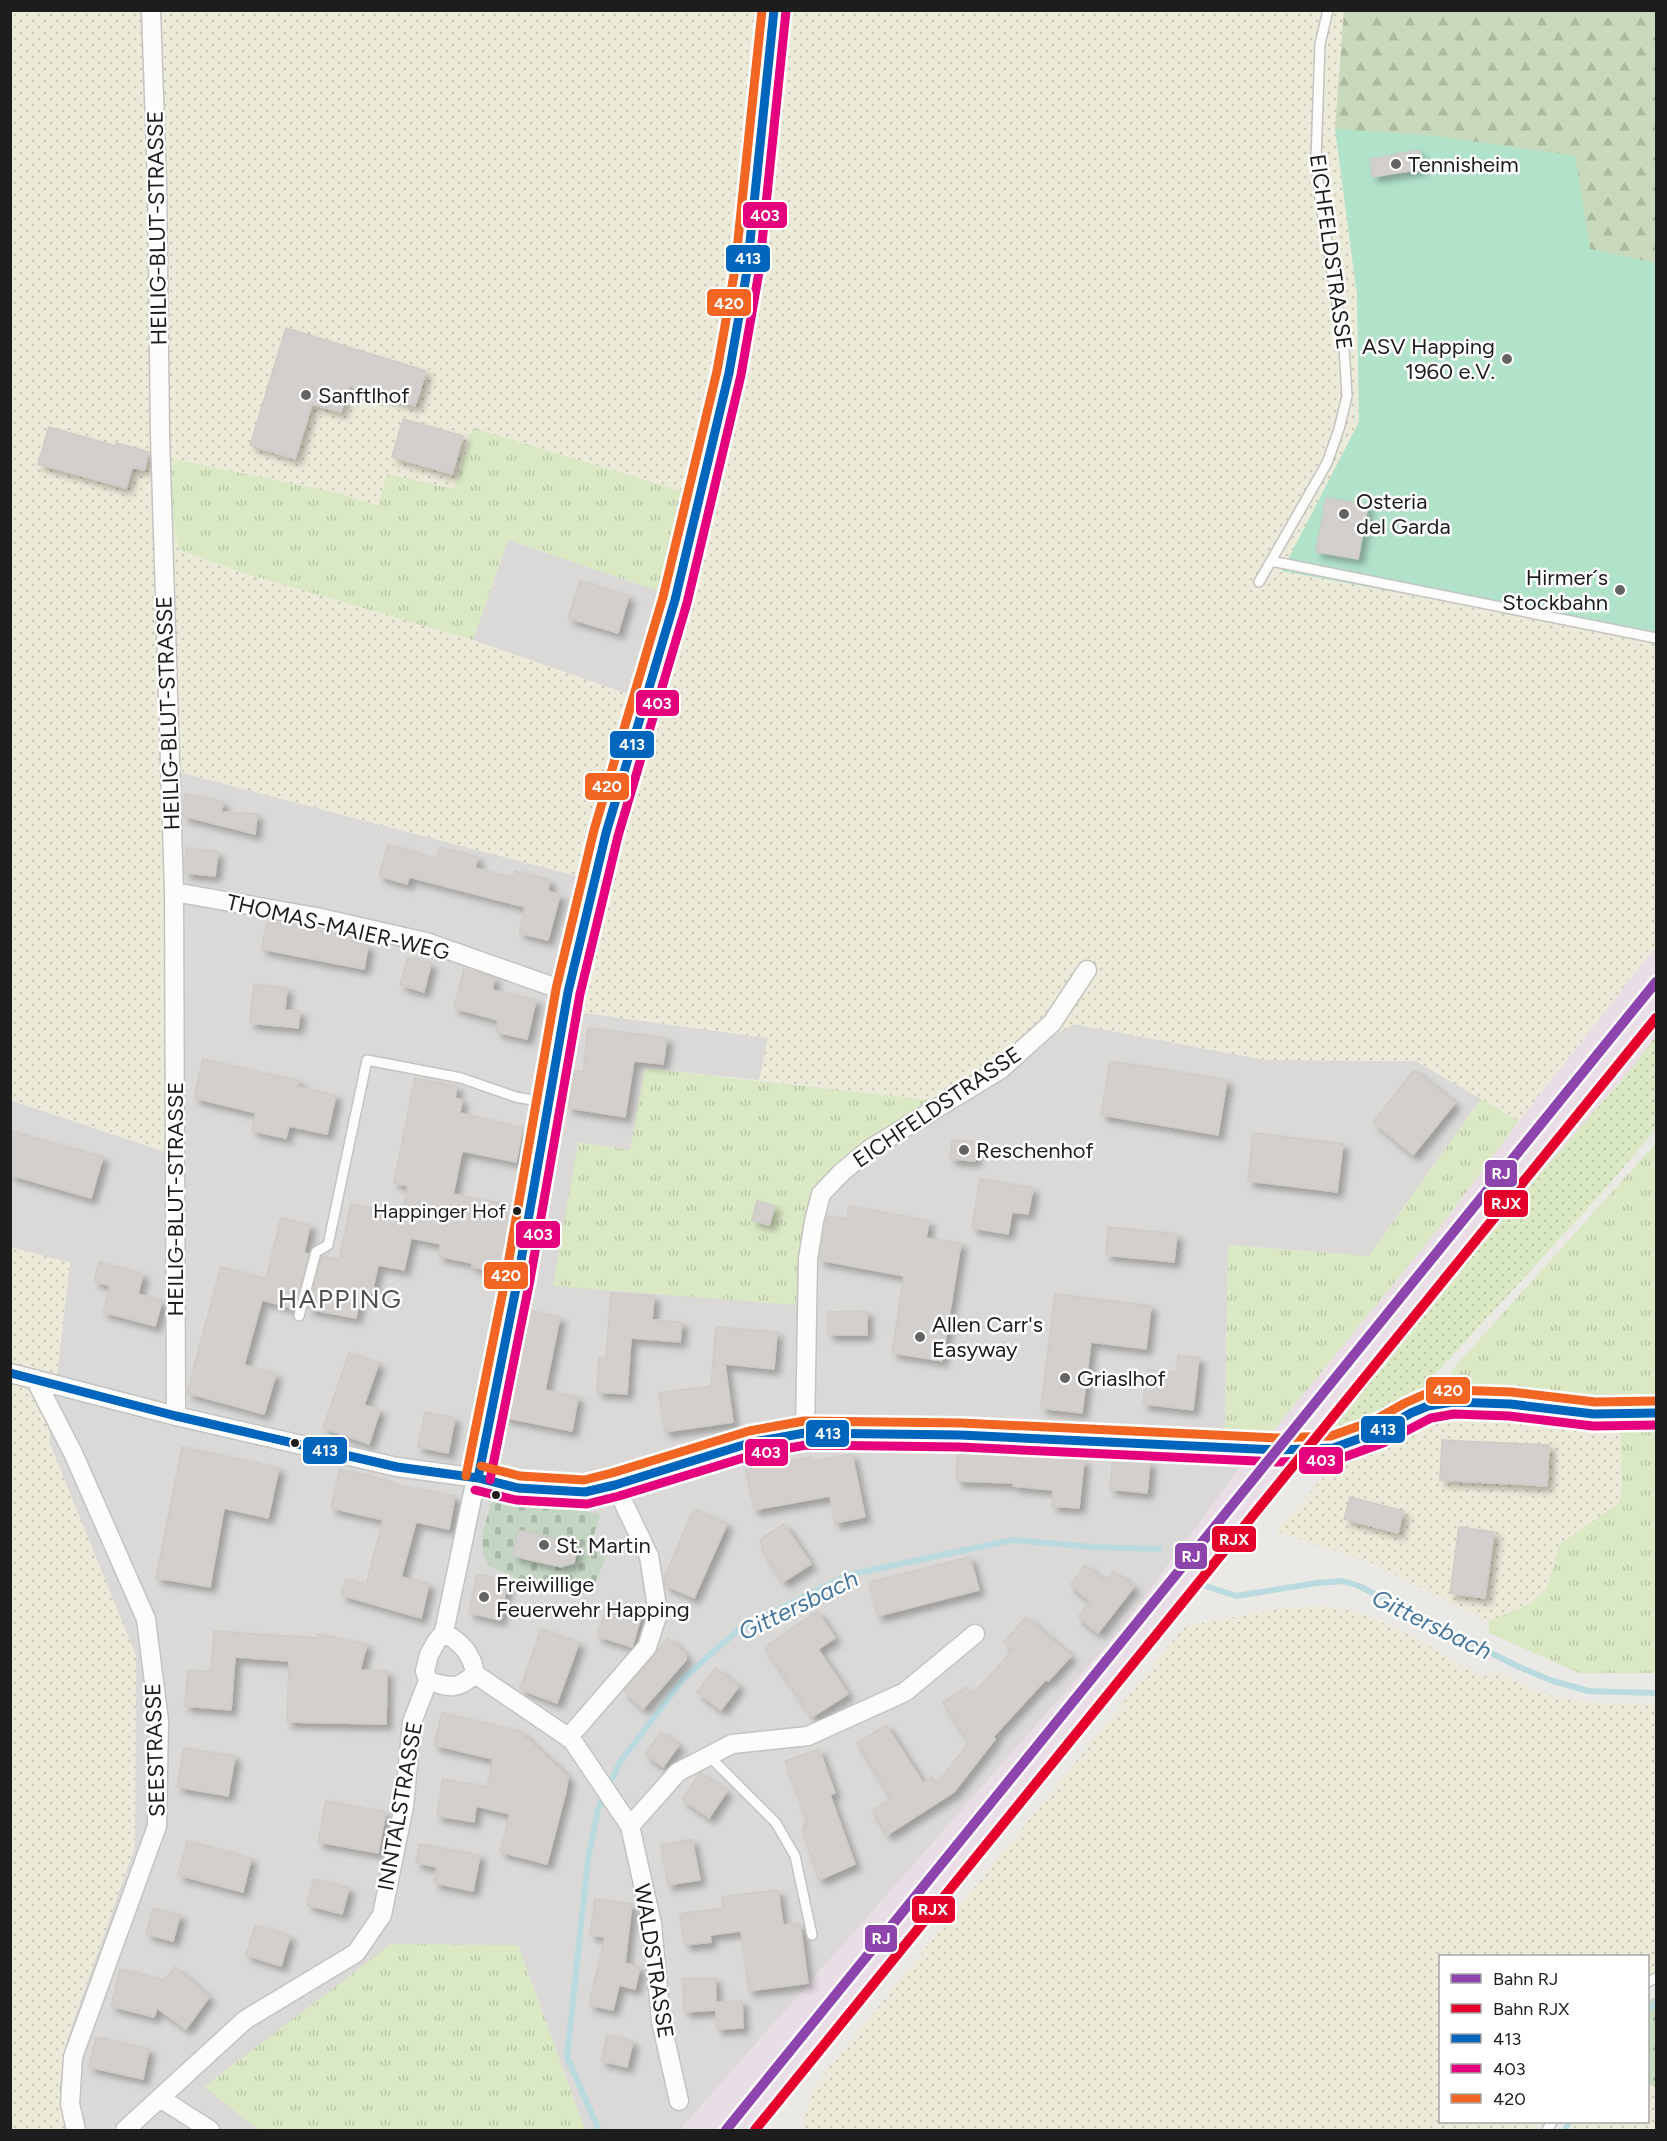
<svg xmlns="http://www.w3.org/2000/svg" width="1667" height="2141" font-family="Figtree,sans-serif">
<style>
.residential{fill:#dad9d7}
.railway{fill:#e9dee5}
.farmland{fill:url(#farmland-dots);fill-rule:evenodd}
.grass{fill:url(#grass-tufts)}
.forest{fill:url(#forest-firs)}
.cemetery{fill:url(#cemetery-stones)}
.garden{fill:url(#garden-dots)}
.pitch{fill:#b1e2ca}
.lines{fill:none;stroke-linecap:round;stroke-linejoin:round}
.stream{stroke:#b9dadf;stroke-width:6}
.building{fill:#d2cfcd;stroke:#cfcbc7;stroke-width:1.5;filter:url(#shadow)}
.lane-casing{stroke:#c4c3c2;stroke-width:12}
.street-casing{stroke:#c4c3c2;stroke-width:21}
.lane{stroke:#fcfcfb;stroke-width:9}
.street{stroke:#fcfcfb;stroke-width:18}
.bus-1-casing{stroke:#fff;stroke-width:14}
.bus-2-casing{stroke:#fff;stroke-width:14}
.bus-3-casing{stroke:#fff;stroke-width:14}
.bus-1{stroke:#0065bd;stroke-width:9}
.bus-2{stroke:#e5007d;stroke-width:9}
.bus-3{stroke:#f26522;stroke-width:9}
.rail-1-casing{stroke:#fff;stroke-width:15}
.rail-2-casing{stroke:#fff;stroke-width:15}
.rail-1{stroke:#8e44ad;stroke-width:10}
.rail-2{stroke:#e4002b;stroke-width:10}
.poi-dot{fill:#656463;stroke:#fff;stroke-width:2}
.bus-dot{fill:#1d1d1d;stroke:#fff;stroke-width:2}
.labels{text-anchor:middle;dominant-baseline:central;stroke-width:5;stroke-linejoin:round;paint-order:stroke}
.bus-label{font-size:20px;fill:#1d1d1d;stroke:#fff;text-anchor:end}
.poi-label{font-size:22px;fill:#1d1d1d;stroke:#fff;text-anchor:start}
.street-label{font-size:22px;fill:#1d1d1d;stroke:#fff}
.water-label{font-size:24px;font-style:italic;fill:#45779c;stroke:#fff}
.quarter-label{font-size:26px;letter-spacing:1.5px;fill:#505050;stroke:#fff}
.line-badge{stroke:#fff;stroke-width:2}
.badge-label{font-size:16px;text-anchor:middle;font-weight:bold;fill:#fff}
</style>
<defs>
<pattern id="farmland-dots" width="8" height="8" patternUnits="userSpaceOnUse" patternTransform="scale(1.5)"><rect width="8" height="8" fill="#ecebd9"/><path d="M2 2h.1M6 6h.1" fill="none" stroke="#cac9ba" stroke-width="1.8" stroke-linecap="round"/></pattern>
<pattern id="grass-tufts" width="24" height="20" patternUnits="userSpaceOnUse" patternTransform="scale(1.5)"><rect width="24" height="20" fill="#dae8c4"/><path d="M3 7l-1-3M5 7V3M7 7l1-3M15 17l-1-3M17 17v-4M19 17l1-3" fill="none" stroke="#bbc7a8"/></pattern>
<pattern id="forest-firs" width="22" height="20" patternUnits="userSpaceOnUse" patternTransform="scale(1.5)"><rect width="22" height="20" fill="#c8dabb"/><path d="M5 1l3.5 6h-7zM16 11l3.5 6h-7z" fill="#abbba0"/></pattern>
<pattern id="cemetery-stones" width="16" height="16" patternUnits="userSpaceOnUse" patternTransform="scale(1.5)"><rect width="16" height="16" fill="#c4d6c3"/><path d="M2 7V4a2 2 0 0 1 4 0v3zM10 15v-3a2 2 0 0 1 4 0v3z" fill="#a8b7a7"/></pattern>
<pattern id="garden-dots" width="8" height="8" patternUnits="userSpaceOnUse" patternTransform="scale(1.5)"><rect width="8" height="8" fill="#dae8c4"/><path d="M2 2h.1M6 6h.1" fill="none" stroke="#bbc7a8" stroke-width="1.8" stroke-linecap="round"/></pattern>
<filter id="shadow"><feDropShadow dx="5.5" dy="5.5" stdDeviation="3" flood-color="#0004"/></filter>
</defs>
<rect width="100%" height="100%" fill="#ebe9e6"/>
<!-- residential -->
<path class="residential" d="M508 540 659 591 628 695 473 640Z
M178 772 589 879 569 1011 769 1038 759 1080 645 1068 815 1194 938 1101 1073 1024 1266 1060 1416 1061 1481 1099 1369 1256 1228 1245 1225 1433 1269 1436 1242 1465 1121 1629 680 2130H585L518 1945 205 2087 259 2130H65L59 2089 68 2037 135 1846 136 1656 49 1442 70 1263 11 1247 10 1100 169 1153Z"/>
<!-- railway -->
<path class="railway" d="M1656 946V1036L1632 1068 1308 1440 1295 1474 802 2080 760 2130H680L1121 1629 1242 1465 1269 1436 1444 1222 1519 1121Z"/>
<!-- farmland -->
<path class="farmland" d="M11 11H1344L1335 129 1357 295 1359 422 1283 571 1656 640V946L1519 1121 1416 1061 1266 1060 1074 1024 938 1101 759 1080 768 1038 569 1011 589 879 179 772 169 1153 11 1100ZM473 429 688 493 628 694 473 640 247 574 179 550 170 511 174 459 343 494 378 507 387 474 454 489Z
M10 1247 70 1263 49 1442 136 1656 135 1846 68 2037 59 2089 65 2130H11Z
M1473 1407 1620 1422 1622 1493 1619 1503 1560 1544 1547 1588 1530 1604 1489 1621 1367 1561 1276 1531 1337 1462 1372 1447 1418 1420 1448 1410Z
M1327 1606 1360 1613 1409 1634 1482 1678 1496 1671 1536 1692 1579 1702 1656 1705V1971L1648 1976V1956H1440V2122H1540L1535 2130H802L808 2104 814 2087 1185 1626 1282 1608Z
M1648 2083 1656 2088V2130H1570L1574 2122H1648Z"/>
<!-- grass -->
<path class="grass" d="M473 428 688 493 659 591 508 540 473 640 247 574 179 550 170 511 173 459 343 494 378 506 387 474 454 489Z
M645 1068 938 1101 815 1194 795 1305 553 1286 578 1142 630 1150Z
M1481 1099 1519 1121 1444 1222 1269 1436 1225 1433 1228 1245 1369 1256Z
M1656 1143V1408L1551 1403 1458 1393 1453 1390 1450 1381 1452 1370Z
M1620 1422H1656V1673H1579L1489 1633V1621L1530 1604 1547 1588 1560 1544 1619 1503 1622 1493Z
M391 1944 518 1945 585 2130H259L204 2087Z"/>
<!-- forest -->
<path class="forest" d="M1344 11H1656V263L1589 249 1335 129Z
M1656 1997V2088L1648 2083V2001Z"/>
<!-- cemetery -->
<path class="cemetery" d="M509 1496 534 1497 600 1515 593 1537 611 1545 593 1588 585 1594 521 1580 489 1566 483 1554 482 1536 491 1503Z"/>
<!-- garden -->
<path class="garden" d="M1656 1036V1129L1600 1195 1405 1407C1375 1422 1342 1442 1308 1440L1632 1068Z"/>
<!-- pitch -->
<path class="pitch" d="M1335 129 1437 136 1575 156 1590 249 1656 263V640L1282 571 1359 422 1357 295Z"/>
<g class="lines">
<!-- stream -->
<path class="stream" d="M1206 1586 1236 1596 1317 1583 1343 1581 1359 1586 1517 1666 1553 1681 1589 1691 1656 1693
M1648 2010 1656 2003
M599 2130 567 2057 588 1859 598 1809 620 1762 684 1678 738 1630 848 1575 1012 1540 1093 1547 1159 1549
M1565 2130 1569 2122"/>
</g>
<!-- building -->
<path class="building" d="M1419 150 1422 169 1373 177 1370 159Z
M286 328 426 371 415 406 349 386 341 412 312 404 295 459 250 445Z
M403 419 463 436 452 474 392 457Z
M49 427 115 446 116 443 149 452 144 470 132 467 126 488 38 464Z
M1326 498 1368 505 1358 559 1316 552Z
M580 581 629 596 618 633 568 618Z
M185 794 224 802 221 812 257 814 255 834 183 816Z
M388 844 437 859 440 847 478 857 475 868 513 878 515 871 550 880 548 891 560 895 548 940 519 933 525 907 409 877 407 884 379 876Z
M186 848 218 852 215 876 185 873Z
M268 921 351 937 350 942 368 945 364 969 261 949Z
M408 957 431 963 424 992 400 985Z
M464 969 495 978 492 990 536 1000 527 1039 496 1032 498 1020 454 1008Z
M254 984 287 988 285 1010 300 1011 298 1028 250 1023Z
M588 1028 667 1038 663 1064 634 1061 625 1117 568 1108 574 1071 583 1072Z
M203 1059 299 1081 297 1087 336 1095 327 1134 289 1126 286 1138 252 1131 256 1113 194 1098Z
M1110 1061 1227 1080 1218 1135 1101 1115Z
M1414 1070 1455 1103 1413 1155 1373 1122Z
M415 1078 457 1086 455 1098 462 1100 460 1113 523 1128 516 1162 462 1151 453 1194 514 1206 501 1273 472 1267V1263L438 1256 441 1244 411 1238 404 1270 378 1265 372 1293 361 1291 356 1318 308 1309 322 1256 339 1260 351 1204 402 1214 408 1186 394 1183Z
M10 1131 103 1157 91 1198 10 1175Z
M1253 1133 1343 1144 1337 1192 1248 1181Z
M952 1140 977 1142 975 1161 950 1159Z
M980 1179 1033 1188 1028 1214 1012 1212 1008 1234 972 1228Z
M757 1201 775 1206 769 1225 752 1220Z
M849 1206 929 1221 926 1238 961 1243 942 1361 892 1353 904 1276 819 1260 827 1216 847 1219Z
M281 1218 310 1225 304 1253 309 1254 295 1306 291 1305V1308L262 1300 244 1365 276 1374 264 1414 187 1393 221 1267 266 1279Z
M1108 1227 1177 1234 1174 1262 1106 1255Z
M99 1262 143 1274 138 1294 162 1301 155 1326 103 1312 110 1286 94 1281Z
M611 1293 654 1296 652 1320 682 1322 680 1342 631 1338 627 1394 597 1392 599 1358H606Z
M1055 1294 1151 1306 1146 1349 1091 1342 1082 1413 1041 1408Z
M524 1310 560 1317 545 1390 578 1397 572 1431 502 1417Z
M867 1311V1335H828V1312Z
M716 1327 777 1332 774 1369 725 1364 733 1422 665 1432 659 1393 711 1386Z
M349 1353 379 1363 364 1405 380 1410 369 1444 323 1428Z
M1178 1355 1199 1358 1193 1410 1143 1404 1148 1369 1176 1373Z
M425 1412 455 1418 448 1453 418 1447Z
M1442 1440 1549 1445 1547 1486 1440 1480Z
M182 1447 279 1468 268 1518 224 1508 210 1587 156 1578Z
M957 1452 1005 1453 1084 1460 1079 1508 1052 1506 1053 1490 1013 1486V1483L957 1481Z
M852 1454 865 1517 835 1523 830 1496 754 1510 745 1464 773 1459 774 1465 811 1457 812 1462Z
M1113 1459 1150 1462 1147 1493 1110 1489Z
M340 1469 387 1480 386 1483 455 1496 449 1529 416 1522 401 1577 429 1584 421 1618 341 1595 346 1579 366 1585 383 1520 331 1508Z
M1350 1497 1403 1511 1398 1533 1344 1519Z
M694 1509 727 1524 694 1598 665 1585 664 1578Z
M784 1524 811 1564 783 1582 763 1551 760 1539Z
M1459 1527 1494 1532 1485 1598 1450 1593Z
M518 1530 569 1542 577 1549 574 1563 561 1567 513 1556Z
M970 1557 979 1590 878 1616 869 1582Z
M1085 1565 1105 1581 1113 1571 1134 1587 1098 1633 1078 1617 1090 1601 1070 1585Z
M477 1574 508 1581 500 1620 469 1613Z
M609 1599 643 1610 632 1647 597 1636Z
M817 1611 835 1638 818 1649 848 1694 812 1717 765 1647Z
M1026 1617 1071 1656 1048 1681 1046 1679 993 1737 995 1739 954 1792 887 1835 872 1810 892 1798 857 1743 886 1725 923 1783 932 1777 936 1785 969 1742 943 1702 966 1687 972 1695 1013 1650 1004 1642Z
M541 1629 579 1643 557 1703 520 1689Z
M214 1631 317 1638V1634L367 1644 360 1670 387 1671 386 1724 287 1722 289 1661 235 1657 231 1710 185 1706 188 1670 211 1672Z
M668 1638 686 1655V1660L643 1709 624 1691Z
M715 1668 739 1686 721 1710 697 1692Z
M442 1713 519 1731 568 1777 566 1791 547 1864 500 1852 510 1814 476 1806 474 1822 437 1816 443 1779 487 1787 493 1759 434 1745Z
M661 1732 679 1745 663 1767 645 1754Z
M184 1748 235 1756 228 1796 177 1787Z
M819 1749 835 1793 830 1795 855 1864 819 1880 802 1829 807 1820 785 1761Z
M700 1773 727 1791 709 1818 682 1799Z
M326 1801 386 1812 378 1853 318 1842Z
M692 1839 700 1880 668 1885 661 1845Z
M187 1841 251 1858 243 1892 178 1875Z
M419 1844 480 1855 473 1891 434 1883 437 1867 416 1863Z
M314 1879 349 1888 342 1914 307 1905Z
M778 1890 783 1925 800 1923 808 1983 749 1991 741 1931 710 1935 711 1942 685 1945 680 1914 723 1908 722 1897Z
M595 1899 632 1904 625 1963 640 1967 635 1989 619 1985 613 2010 589 2005 605 1937 590 1935Z
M153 1908 180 1915 173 1941 146 1934Z
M255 1925 290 1936 281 1966 246 1955Z
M175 1967 209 1997 186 2029 157 2008 154 2017 111 2006 120 1969 164 1980Z
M715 1978 716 2002 742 2001 743 2028 717 2029 716 2010 684 2012 683 1979Z
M607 2035 633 2041 627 2067 601 2061Z
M96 2037 149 2049 143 2079 89 2067Z"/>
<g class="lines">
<defs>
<path id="lane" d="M1271 561 1656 638
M1259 582 1327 463 1339 429 1347 396 1344 347 1319 193 1316 159 1320 44 1328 10
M299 1316 316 1252 328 1245 367 1060 461 1078 516 1097 548 1103
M709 1756 776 1823 795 1856 812 1935
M1648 1982 1656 1978
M1547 2130 1552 2122"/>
<path id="street" d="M151 10 157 182 160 435 174 892 176 1416
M174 892 316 917 426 942 568 992
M10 1373 176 1416 397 1467 478 1478 518 1488 585 1492 615 1485 753 1442 805 1433 960 1435 1277 1450 1333 1448 1378 1432 1411 1413 1428 1406 1453 1402 1510 1404 1594 1414 1656 1413
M35 1379 73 1453 146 1619 159 1721 157 1826 73 2057 70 2104 76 2130
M805 1433 808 1259 814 1221 821 1194 842 1172 870 1149 1001 1069 1052 1023 1087 970
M475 1674 572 1740 630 1826 652 1924 661 2021 679 2101
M428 1681C451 1687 456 1691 475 1674 472 1653 462 1644 444 1632
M568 1738 647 1647 658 1613 649 1556 615 1485
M630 1826 678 1772 732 1744 808 1736 905 1692 975 1634
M160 2098 210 2130
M125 2130 245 2020 356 1953 382 1915 404 1806 412 1722 428 1681 425 1671 429 1655 436 1642 444 1632 518 1278 568 992 606 833 675 600 729 373 747 271 774 10"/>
</defs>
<!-- lane casing -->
<use href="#lane" class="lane-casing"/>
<!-- street casing -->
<use href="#street" class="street-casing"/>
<!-- lane -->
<use href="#lane" class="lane"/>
<!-- street -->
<use href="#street" class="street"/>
<defs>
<path id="bus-1" d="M10 1373 176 1416 397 1467 478 1478 518 1488 585 1492 615 1485 753 1442 805 1433 960 1435 1277 1450 1333 1448 1378 1432 1411 1413 1428 1406 1453 1402 1510 1404 1594 1414 1656 1413
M478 1478 518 1278 568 992 606 833 675 600 729 373 747 271 774 10"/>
<path id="bus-2" d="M490 1480 530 1280 580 994 618 836 687 603 741 375 759 272 786 11
M475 1490 516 1500 587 1504 619 1496 756 1454 806 1445 960 1447 1277 1462 1336 1460 1383 1443 1431 1418 1454 1414 1509 1416 1593 1426 1656 1425"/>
<path id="bus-3" d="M481 1466 520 1476 584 1480 612 1473 749 1431 804 1421 961 1423 1277 1438 1331 1436 1373 1421 1405 1403 1423 1395 1452 1390 1511 1392 1595 1402 1656 1401
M466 1476 506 1276 556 989 594 830 663 597 717 371 735 269 762 10"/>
</defs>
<!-- bus-1 casing -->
<use href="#bus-1" class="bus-1-casing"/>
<!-- bus-2 casing -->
<use href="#bus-2" class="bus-2-casing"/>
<!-- bus-3 casing -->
<use href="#bus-3" class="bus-3-casing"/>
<!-- bus-1 -->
<use href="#bus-1" class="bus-1"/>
<!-- bus-2 -->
<use href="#bus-2" class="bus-2"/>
<!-- bus-3 -->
<use href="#bus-3" class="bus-3"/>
<defs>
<path id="rail-1" d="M726 2130 1656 982"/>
<path id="rail-2" d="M755 2130 1656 1018"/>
</defs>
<!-- rail-1 casing -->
<use href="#rail-1" class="rail-1-casing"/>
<!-- rail-2 casing -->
<use href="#rail-2" class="rail-2-casing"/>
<!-- rail-1 -->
<use href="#rail-1" class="rail-1"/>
<!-- rail-2 -->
<use href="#rail-2" class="rail-2"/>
</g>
<!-- markers -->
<g class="poi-dot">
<circle cx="1396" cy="164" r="6"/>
<circle cx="1507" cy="359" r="6"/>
<circle cx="306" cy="395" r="6"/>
<circle cx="1344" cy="514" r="6"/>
<circle cx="1620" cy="590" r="6"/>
<circle cx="964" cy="1150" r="6"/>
<circle cx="920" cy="1337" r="6"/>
<circle cx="1065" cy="1378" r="6"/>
<circle cx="544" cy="1545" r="6"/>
<circle cx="484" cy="1597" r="6"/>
</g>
<g class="bus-dot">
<circle cx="517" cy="1211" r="5"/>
<circle cx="295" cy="1443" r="5"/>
<circle cx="496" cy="1495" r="5"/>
</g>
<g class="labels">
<!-- bus labels -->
<g class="bus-label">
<text x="506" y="1211">Happinger Hof</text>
</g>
<!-- poi labels -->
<g class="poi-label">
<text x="1408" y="164">Tennisheim</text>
<text x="1495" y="346" text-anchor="end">ASV Happing<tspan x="1495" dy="25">1960 e.V.</tspan></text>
<text x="318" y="395">Sanftlhof</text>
<text x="1356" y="501">Osteria<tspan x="1356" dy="25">del Garda</tspan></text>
<text x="1608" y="577" text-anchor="end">Hirmer´s<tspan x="1608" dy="25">Stockbahn</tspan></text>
<text x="976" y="1150">Reschenhof</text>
<text x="932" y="1324">Allen Carr's<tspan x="932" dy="25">Easyway</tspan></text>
<text x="1077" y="1378">Griaslhof</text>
<text x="556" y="1545">St. Martin</text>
<text x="496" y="1584">Freiwillige<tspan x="496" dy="25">Feuerwehr Happing</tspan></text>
</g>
<!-- street labels -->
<g class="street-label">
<text transform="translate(157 228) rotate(-91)">HEILIG-BLUT-STRASSE</text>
<text transform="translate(1331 252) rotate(82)">EICHFELDSTRASSE</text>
<text transform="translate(168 713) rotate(-92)">HEILIG-BLUT-STRASSE</text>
<text transform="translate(338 927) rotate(13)">THOMAS-MAIER-WEG</text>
<text transform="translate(937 1107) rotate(-34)">EICHFELDSTRASSE</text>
<text transform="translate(175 1199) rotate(-90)">HEILIG-BLUT-STRASSE</text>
<text transform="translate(155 1750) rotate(-92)">SEESTRASSE</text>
<text transform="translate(400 1806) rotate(-80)">INNTALSTRASSE</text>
<text transform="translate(654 1961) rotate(81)">WALDSTRASSE</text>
</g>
<!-- water labels -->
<g class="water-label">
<text transform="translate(798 1605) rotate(-26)">Gittersbach</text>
<text transform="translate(1432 1624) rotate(26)">Gittersbach</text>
</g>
<!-- quarter labels -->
<g class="quarter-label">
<text x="340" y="1299">HAPPING</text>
</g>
</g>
<g class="line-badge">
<rect x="742" y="201" width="46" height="28" rx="6" fill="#e5007d"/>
<rect x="725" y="244" width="46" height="29" rx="6" fill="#0065bd"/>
<rect x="706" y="288" width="46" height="29" rx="6" fill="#f26522"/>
<rect x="635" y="689" width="45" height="28" rx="6" fill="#e5007d"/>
<rect x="609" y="730" width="46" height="29" rx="6" fill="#0065bd"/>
<rect x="584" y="772" width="46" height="29" rx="6" fill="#f26522"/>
<rect x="1484" y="1159" width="34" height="29" rx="6" fill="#8e44ad"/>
<rect x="1483" y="1189" width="46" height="29" rx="6" fill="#e4002b"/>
<rect x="515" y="1220" width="46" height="29" rx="6" fill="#e5007d"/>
<rect x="483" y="1261" width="46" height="29" rx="6" fill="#f26522"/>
<rect x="1425" y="1376" width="46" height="29" rx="6" fill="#f26522"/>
<rect x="1360" y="1415" width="46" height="29" rx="6" fill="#0065bd"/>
<rect x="805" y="1419" width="45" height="29" rx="6" fill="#0065bd"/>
<rect x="302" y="1436" width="46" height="29" rx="6" fill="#0065bd"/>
<rect x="744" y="1438" width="45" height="29" rx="6" fill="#e5007d"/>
<rect x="1298" y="1446" width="46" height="29" rx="6" fill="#e5007d"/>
<rect x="1211" y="1525" width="46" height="28" rx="6" fill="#e4002b"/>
<rect x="1174" y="1542" width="34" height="28" rx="6" fill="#8e44ad"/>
<rect x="911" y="1895" width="45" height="29" rx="6" fill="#e4002b"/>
<rect x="864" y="1924" width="34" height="29" rx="6" fill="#8e44ad"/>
</g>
<g class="badge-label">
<text x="765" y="221">403</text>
<text x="748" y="264">413</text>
<text x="729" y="309">420</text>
<text x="657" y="709">403</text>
<text x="632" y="750">413</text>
<text x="607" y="792">420</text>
<text x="1501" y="1179">RJ</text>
<text x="1506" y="1209">RJX</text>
<text x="538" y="1240">403</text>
<text x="506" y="1281">420</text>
<text x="1448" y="1396">420</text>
<text x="1383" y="1435">413</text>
<text x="828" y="1439">413</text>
<text x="325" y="1456">413</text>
<text x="766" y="1458">403</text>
<text x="1321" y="1466">403</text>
<text x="1234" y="1545">RJX</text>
<text x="1191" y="1562">RJ</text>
<text x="933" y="1915">RJX</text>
<text x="881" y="1944">RJ</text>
</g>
<!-- border -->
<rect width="1667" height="2141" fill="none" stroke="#1d1d1d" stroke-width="24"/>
<!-- legend -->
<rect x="1439" y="1955" width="210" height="168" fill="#ffffff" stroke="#a5a5a5" stroke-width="1.5"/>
<rect x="1451" y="1974" width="30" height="9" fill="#8e44ad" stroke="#a5a5a5" stroke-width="1.5"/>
<text x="1493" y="1985" font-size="18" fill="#1d1d1d">Bahn RJ</text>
<rect x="1451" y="2004" width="30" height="9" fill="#e4002b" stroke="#a5a5a5" stroke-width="1.5"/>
<text x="1493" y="2015" font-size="18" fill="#1d1d1d">Bahn RJX</text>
<rect x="1451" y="2034" width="30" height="9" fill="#0065bd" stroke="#a5a5a5" stroke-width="1.5"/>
<text x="1493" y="2045" font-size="18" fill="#1d1d1d">413</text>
<rect x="1451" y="2064" width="30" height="9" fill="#e5007d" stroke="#a5a5a5" stroke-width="1.5"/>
<text x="1493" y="2075" font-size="18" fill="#1d1d1d">403</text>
<rect x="1451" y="2094" width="30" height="9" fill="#f26522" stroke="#a5a5a5" stroke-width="1.5"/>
<text x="1493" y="2105" font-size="18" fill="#1d1d1d">420</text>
</svg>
